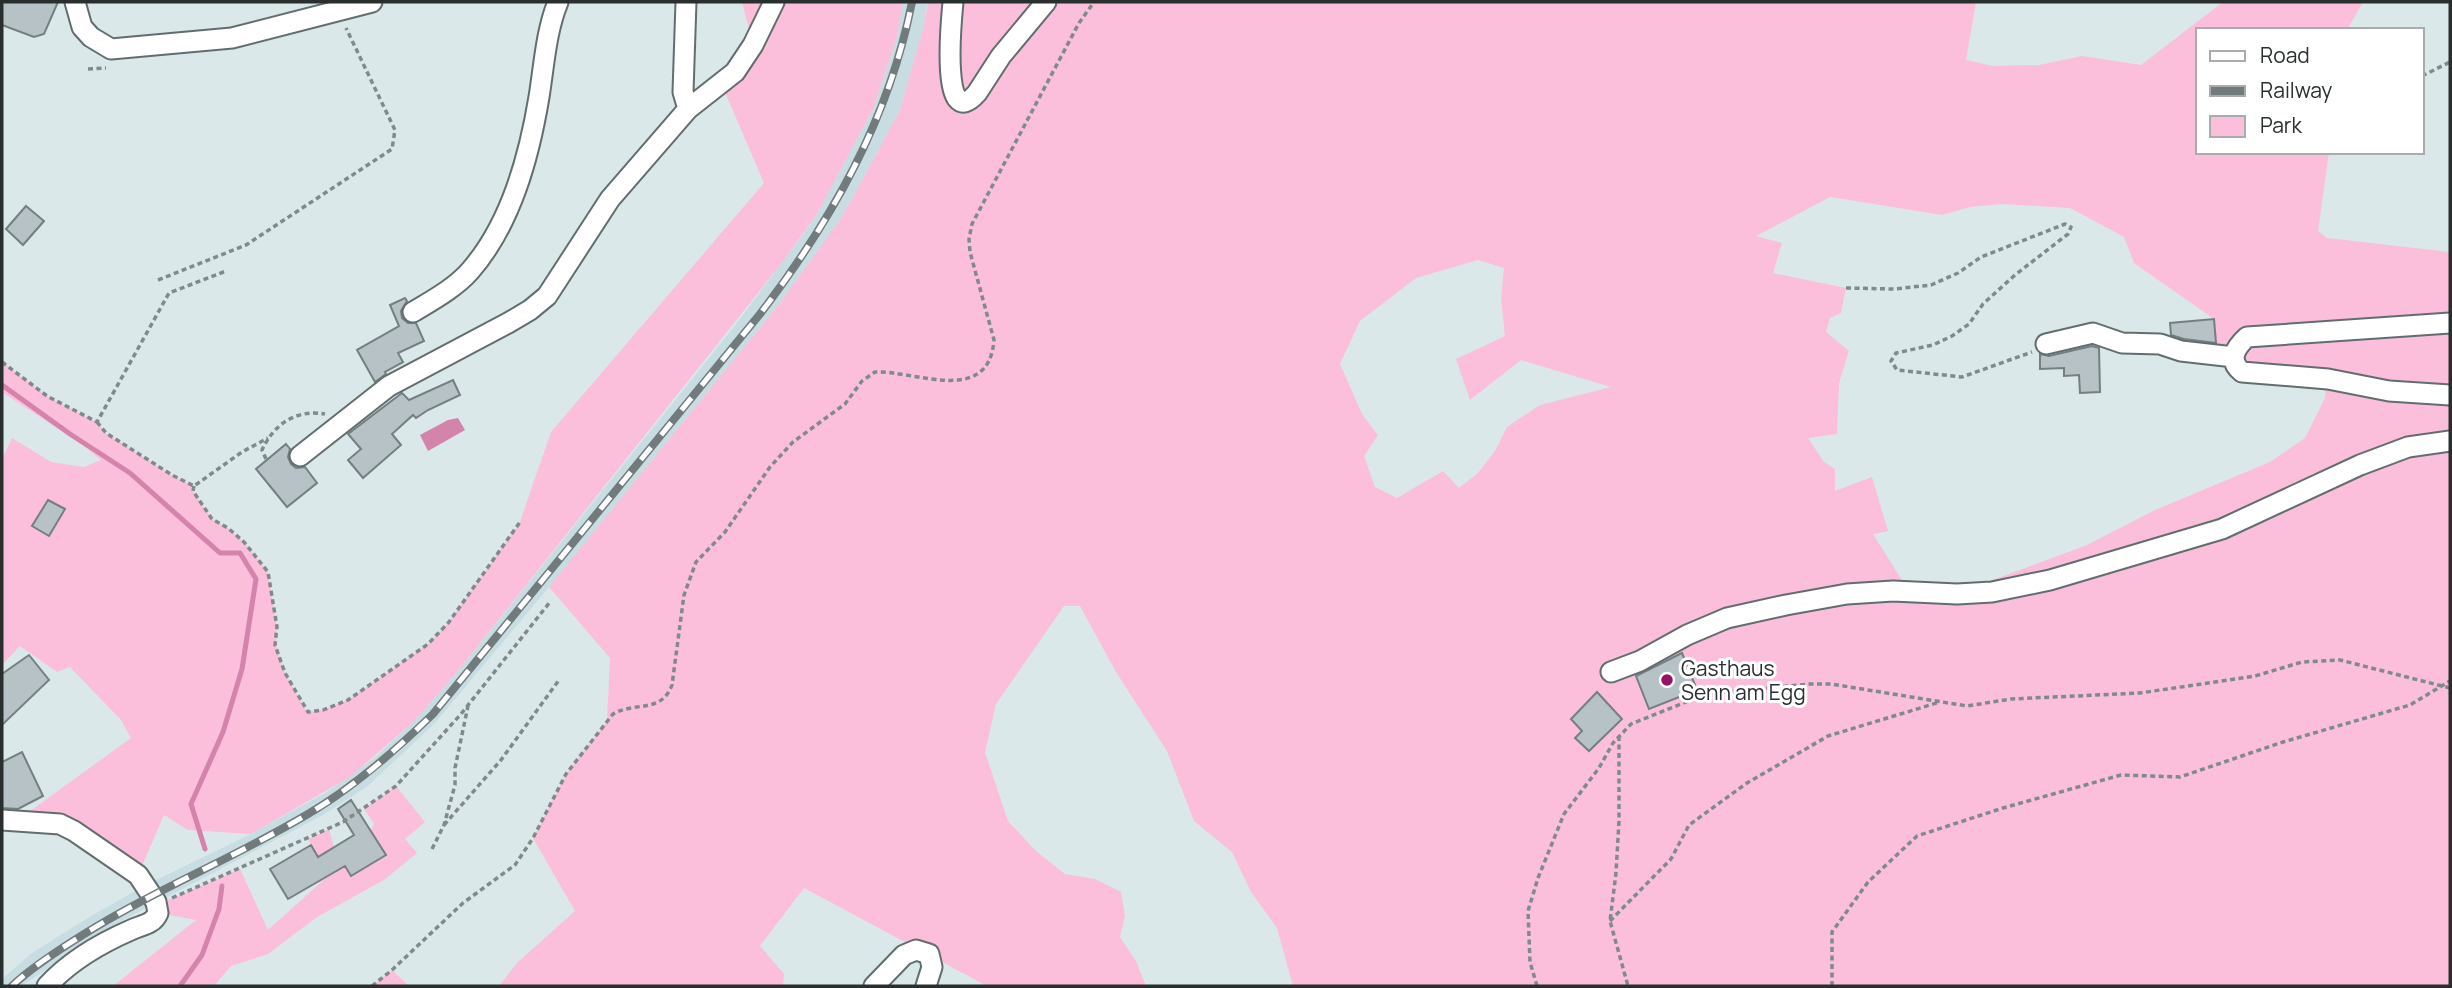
<svg xmlns="http://www.w3.org/2000/svg" width="2452" height="988" viewBox="0 0 2452 988" font-family="Manrope,sans-serif">
  <rect width="100%" height="100%" fill="#dbe8ea"/>
  <path fill="#c7dde2" d="M903,2H927L924,25L900,110L842,217L780,303L577,554L435,723L368,786L323,815L114,925L21,986H2V979L32,953L91,916L146,885L251,834L327,792L373,759L412,723L453,677L733,328L802,236L817,214L874,107L897,36Z"/>
  <path fill="#fbbedb" fill-rule="evenodd" d="M742,2H903L897,36L874,107L817,214L784,260L453,677L412,723L350,777L251,834L188,830L164,815L138,875L26,814L131,738L121,720L70,667L57,672L20,646L2,665V459L12,438L51,462L84,467L101,460L84,446L2,392V362L47,396L97,422L106,433L172,475L194,486L193,491L212,519L228,528L244,542L268,572L277,627L276,645L285,673L307,712L323,710L348,700L428,644L449,622L520,522L551,432L764,183L721,83L753,45Z
    M928,2H1976L1966,60L1993,66L2039,65L2082,56L2141,65L2223,2H2363L2347,30H2198V152H2329L2318,231L2327,238L2450,252V986H1293L1277,928L1251,892L1232,852L1194,821L1167,751L1116,672L1080,606H1064L996,704L985,752L1008,821L1036,851L1065,874L1095,879L1121,892L1125,916L1120,937L1136,961L1146,986H987L804,888L760,946L784,974L783,986H499L517,963L575,911L533,838L566,774L607,721L610,658L549,587L780,303L842,217L900,110L924,25ZM1830,197L1942,215L1970,207L2001,204L2070,208L2124,237L2134,263L2214,319L2216,345L2229,362L2326,385L2325,398L2305,438L2270,462L2155,510L2087,545L1990,581L1982,596H1912L1873,534L1888,531L1872,477L1835,491V469L1824,462L1808,438L1837,434L1839,383L1849,351L1826,332L1830,318L1841,313L1846,288L1773,273L1782,243L1756,236ZM1478,260L1504,268L1501,299L1505,336L1456,359L1470,400L1521,360L1611,387L1540,405L1507,427L1495,451L1478,473L1459,488L1443,471L1397,498L1375,487L1364,456L1378,435L1362,414L1340,364L1360,321L1416,278Z
    M396,786L425,822L405,839L417,853L384,880L317,917L268,954L231,966L214,986H113L196,920L158,913L157,905L240,869L268,930L328,876L308,839L329,829L334,847L352,876L386,855L371,831L374,824L364,809Z
    M392,970L409,986H372Z"/>
  <path fill="#d483ab" d="M458,418L465,430L428,451L420,435L448,420Z"/>
  <g fill="none" stroke-linecap="round" stroke-linejoin="round">
    <path stroke="#d483ab" stroke-width="5" d="M2,385L70,434L130,473L220,553H240L256,579L242,669L223,732L191,804L205,849
      M180,986L202,955L219,909L222,886"/>
  </g>
  <path fill="#b6c2c5" stroke="#737f81" stroke-width="2" d="M2,2H58L44,34L34,37L2,25Z
    M26,206L44,221L23,245L6,229Z
    M405,298L407,301L401,311L402,318L408,323H416L424,341L398,353L403,362L385,372L386,374L375,382L357,350L399,326L390,305Z
    M2214,319L2216,343L2184,339L2171,335L2170,323Z
    M2092,346L2099,348L2100,392L2080,393L2079,375L2064,376V368L2040,369V354L2049,356Z
    M453,380L460,395L428,410L416,418L413,415L392,434L401,445L363,478L348,460L361,449L348,434L402,393L409,400Z
    M286,444L290,449L288,457L291,464L296,468L305,467L317,483L287,507L256,469Z
    M48,500L65,509L49,536L32,526Z
    M1682,653L1697,690L1649,709L1636,676Z
    M29,655L49,680L2,725V674Z
    M1597,692L1622,719L1589,751L1575,738L1582,731L1571,719Z
    M22,752L43,796L18,809L2,808V762Z
    M351,800L386,855L351,876L345,866L288,899L270,869L311,845L318,857L354,835L338,809Z"/>
  <g fill="none" stroke-linecap="round" stroke-linejoin="round">
    <g stroke="#626d70" stroke-width="23">
      <path id="minor" d="M75,2L82,27L91,37L111,49L232,38L372,2
        M686,2L683,92L688,109L735,72L753,45L774,2
        M953,2C952,13 939,136 977,93L1001,56L1046,2
        M413,312C433,300 455,288 470,271C511,224 529,157 539,97C544,66 546,31 558,2
        M2450,323L2247,337C2236,347 2227,360 2242,372L2328,379L2389,391L2450,395
        M2046,344L2093,333L2122,343L2160,344L2181,351L2234,357
        M300,456L389,386L508,323L530,310L547,296L610,199L688,109
        M1611,672L1640,661L1687,635L1727,618L1786,605L1847,594L1893,591L1957,594L1992,592L2050,580L2222,529L2360,465L2408,447L2450,441
        M2,820L60,824L74,831L138,875L156,902L158,913C153,925 141,925 131,930C101,943 69,962 47,986
        M874,986L904,955L916,950L929,954L932,967L926,986"/>
    </g>
    <path stroke="#818a8b" stroke-width="3.5" stroke-dasharray="5 3.5" stroke-linecap="butt" d="M88,69L106,68
      M2422,76L2450,62
      M158,280L246,245L392,149L395,130L346,28
      M1846,288L1894,289L1931,285L1958,273L1981,257L2065,224L2071,227L2068,234L2015,275L1983,304L1969,324L1952,336L1933,345L1896,353L1891,361L1897,370L1962,377L2032,352
      M2,362L47,396L97,422L169,293L226,271
      M97,422L106,433L172,475L194,486L242,452L268,438
      M266,459L262,450C274,424 296,409 325,414
      M194,486L193,491L212,519L228,528L244,542L268,572L277,627L275,645L285,673L308,712L323,710L348,700L428,644L449,622L520,522
      M1619,736V821L1616,873L1610,921L1628,986
      M444,825L501,760L559,680
      M432,849L444,825L455,785V768L468,706
      M172,898L343,822L396,786L461,714L550,602
      M1610,921L1671,859L1689,825L1747,783L1828,736L1940,702
      M372,986L392,970L463,903L515,865L533,838L566,774L613,714C636,701 661,714 672,685L684,595L696,562L725,532L770,467L793,442L845,404L862,381L875,372C914,370 989,407 994,340L970,252L969,239L972,224L1079,23L1094,2
      M1537,986L1530,962L1528,911L1538,878L1564,814L1599,768L1613,743L1631,724L1706,694L1810,684H1831L1967,706L2011,699L2140,693L2255,676L2302,662L2340,660L2450,688
      M1832,986V932L1868,882L1917,836L2003,808L2121,775L2180,777L2283,742L2410,705L2450,681"/>
    <use href="#minor" stroke="#fff" stroke-width="19"/>
    <g stroke="#727b7c" stroke-width="8">
      <path id="rail" d="M12,986C32,967 57,951 81,936C154,890 234,858 308,814C354,787 394,752 433,714L760,314C832,220 889,119 912,2"/>
    </g>
    <use href="#rail" stroke="#fff" stroke-width="5" stroke-dasharray="16" stroke-linecap="butt"/>
  </g>
  <circle fill="#981166" stroke="#fff" stroke-width="2.5" cx="1667" cy="680" r="7"/>
  <g text-anchor="middle" dominant-baseline="central" stroke-width="6" stroke-linejoin="round" paint-order="stroke">
    <g font-size="21" fill="#292e2f" stroke="#fff" text-anchor="start">
      <text x="1681" y="668">Gasthaus<tspan x="1681" dy="24">Senn am Egg</tspan></text>
    </g>
  </g>
  <rect width="2452" height="988" fill="none" stroke="#292e2f" stroke-width="7"/>
  <rect x="2196" y="28" width="228" height="126" fill="#ffffff" stroke="#a9abac" stroke-width="2"/>
  <rect x="2210" y="51" width="35" height="10" fill="#ffffff" stroke="#a9abac" stroke-width="2"/>
  <text x="2260" y="63" font-size="21" fill="#292e2f">Road</text>
  <rect x="2210" y="86" width="35" height="10" fill="#727b7c" stroke="#a9abac" stroke-width="2"/>
  <text x="2260" y="98" font-size="21" fill="#292e2f">Railway</text>
  <rect x="2210" y="116" width="35" height="21" fill="#fbbedb" stroke="#a9abac" stroke-width="2"/>
  <text x="2260" y="133" font-size="21" fill="#292e2f">Park</text>
</svg>
